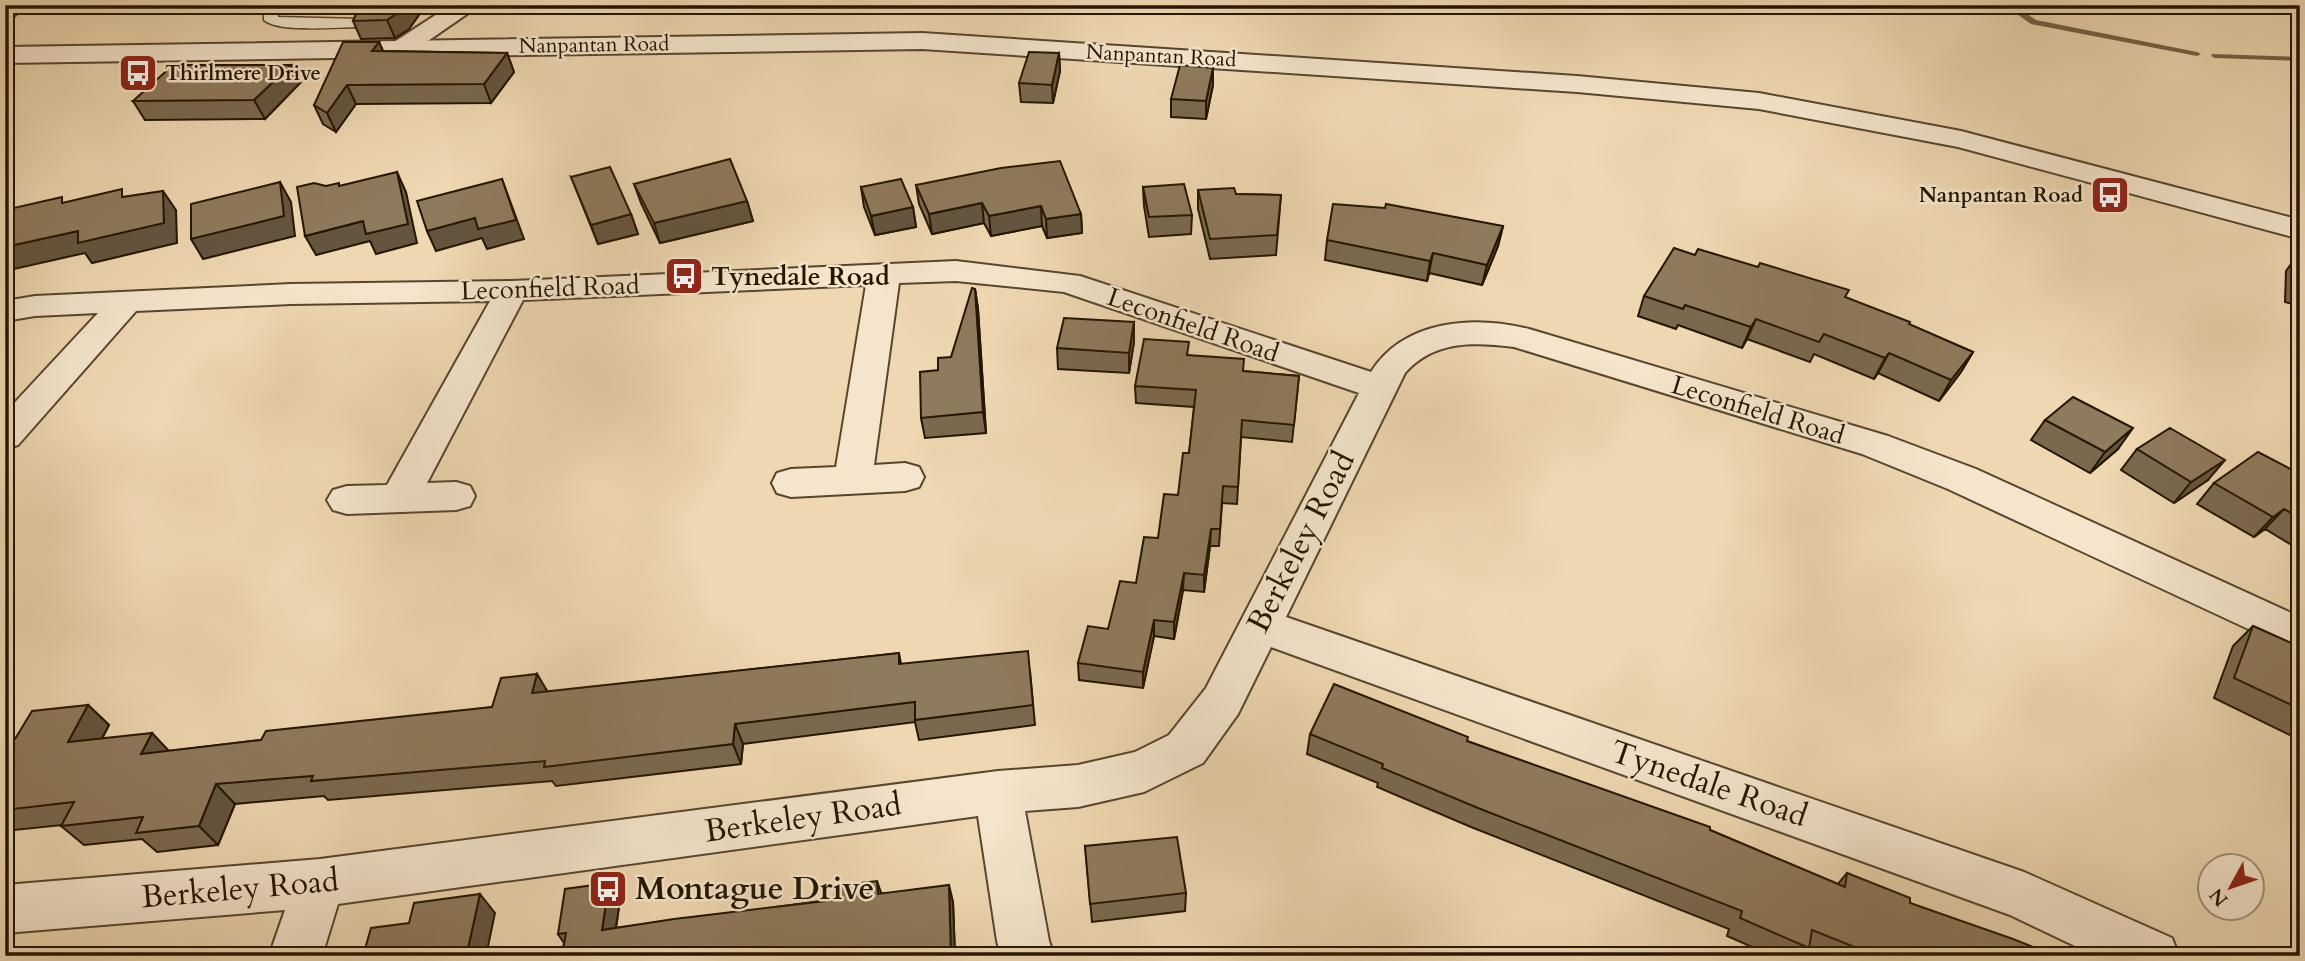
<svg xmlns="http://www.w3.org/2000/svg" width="2305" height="961" viewBox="0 0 2305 961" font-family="Cardo,serif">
  <rect width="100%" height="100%" fill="#eed7b1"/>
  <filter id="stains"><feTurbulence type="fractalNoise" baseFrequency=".00286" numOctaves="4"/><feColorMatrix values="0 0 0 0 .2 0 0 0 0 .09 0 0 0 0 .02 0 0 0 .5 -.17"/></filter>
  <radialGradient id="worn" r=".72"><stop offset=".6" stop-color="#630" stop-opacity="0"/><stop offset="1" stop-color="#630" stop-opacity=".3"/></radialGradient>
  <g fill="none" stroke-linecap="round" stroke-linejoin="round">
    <path fill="#756246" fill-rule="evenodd" d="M2004,5H2014L2036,20L2197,52L2201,54L2197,56L2031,24Z
      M2212,54L2300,57V61L2215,58L2211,56Z"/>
    <g stroke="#57462c" stroke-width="3">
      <path id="service" d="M271,5H288L278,14V17L360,19L367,23L360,27C338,27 279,33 264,20V12Z"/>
    </g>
    <g stroke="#57462c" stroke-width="4">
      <path id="minor" d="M5,5H26L14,16L5,18Z
        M451,5H480L409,54L400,57L391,54L387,49L391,44Z
        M956,261L1080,276L1371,372C1404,320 1473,315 1529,329L1888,436L1976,469L2300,617V653L1948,489L1862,454L1514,347C1474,342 1434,340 1405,373L1286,617L2024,872L2172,938L2179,956H2096L2010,915L1271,647L1238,714L1203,763L1144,792L1078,807L1025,811L1049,941L1054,956H1001L997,941L978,816L338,904L322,956H269L285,910L5,933V885L320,859L998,771L1078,765L1135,752L1169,735L1206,688L1359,393L1064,292L956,281L899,283L874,465L905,463L919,467L924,477L919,487L905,491L791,497L777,493L772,483L777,473L791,469L836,467L866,285L523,300L427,483L456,482L470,486L475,496L470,506L456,510L347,514L333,510L327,500L333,490L347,486L387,485L490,301L291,304L136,311L18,445L5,449V413L98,313L35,316L5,321V301L35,296L291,284L512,281Z"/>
    </g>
    <g stroke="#57462c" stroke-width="4">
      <path id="tertiary" d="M922,33L1577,76L1759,93L1961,131L2300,220V239L1958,147L1759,109L1577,92L922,49L5,63V47Z"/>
    </g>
    <use href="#service" fill="#f4e5cc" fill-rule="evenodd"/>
    <use href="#minor" fill="#f4e5cc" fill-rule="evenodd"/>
    <use href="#tertiary" fill="#f4e5cc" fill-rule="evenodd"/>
  </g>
  <path fill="#7a694f" stroke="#251600" stroke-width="2" d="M360,5H426L409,29L395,38L361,39L353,21Z
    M379,42L383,51L507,53L514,72L491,103L356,104L336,132L323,124L314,105Z
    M1059,53L1060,71L1053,103L1021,102L1019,83Z
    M1213,68V85L1206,119L1171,117V99Z
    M300,83L265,119L145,120L133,101Z
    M571,177L631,214L638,234L598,244Z
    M634,184L747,201L753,221L660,243L641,203Z
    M916,185L1081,214L1082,233L1047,238L1042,226L991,236L984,223L932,234L919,204Z
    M861,187L913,207L916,227L875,235L864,207Z
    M1143,187L1192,215L1191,234L1149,237L1144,206Z
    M1198,190L1236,194L1281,195L1276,255L1210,259L1198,209Z
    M1503,226L1498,246L1482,285L1429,273L1427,281L1325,260L1327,240Z
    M2300,252V306L2285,302L2286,271Z
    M1695,255L1845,297L1973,352L1961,372L1939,401L1878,373L1874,379L1814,354L1810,362L1747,339L1742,348L1678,325L1676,329L1638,316L1644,296Z
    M975,289L978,309L986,433L925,438L921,418L938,370L951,357Z
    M1134,322V342L1129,373L1058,369L1057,348Z
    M1188,355L1243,371L1299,376L1292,442L1241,437L1237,504L1222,503L1219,546H1210L1204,592L1183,590L1174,639L1154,636L1143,688L1079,680L1078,663L1108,629L1136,583L1158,538L1178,495L1189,453L1194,407L1136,403L1135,386Z
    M2045,420L2118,449L2090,473L2031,440Z
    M2137,449L2208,480L2174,503L2121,470Z
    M2300,474V550L2265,529L2254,537L2197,504L2214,483Z
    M2253,626L2300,647V740L2214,698L2233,646Z
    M899,653L901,664L1030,671L1035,725L919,740L915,722L743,744L741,764L556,786L552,781L328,800L324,796L235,804L218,845L157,852L142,839L84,845L61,826L62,825L5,831V740L15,739L88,705L109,725L102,739L169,751L261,740L492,707L537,674L547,692Z
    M1310,734L1467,741L1710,830L1838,884L1847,873L1910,903L2056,956H1818L1806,951L1803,956H1772L1727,936L1729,929L1471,827L1377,787L1378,783L1307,754Z
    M1085,846L1186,893L1185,911L1092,922Z
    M881,893L953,902L955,956H562L564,943L558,934L620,900L616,928Z"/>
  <path fill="#635540" stroke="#251600" stroke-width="2" d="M406,5H426L409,29L395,38L387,20Z
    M379,42L387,60L372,51Z
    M507,53L514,72L491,103L484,84Z
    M1059,53L1060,71L1053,103L1052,85Z
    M291,65L300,83L265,119L254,100Z
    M1213,68V85L1206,119V101Z
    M347,85L356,104L336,132L327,113Z
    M397,172L406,192L417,243L376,254L370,241L316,255L305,236L363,221Z
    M502,179L524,239L487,249L482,238L436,251L427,231Z
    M280,182L291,202L295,236L203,259L191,239Z
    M163,191L176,210L177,243L92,263L85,253L5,271V247L78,231Z
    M747,201L753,221L660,243L654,223Z
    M982,203L984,223L932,234L929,214Z
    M1041,206L1042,226L991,236L989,216Z
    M913,207L916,227L875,235L871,216Z
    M631,214L638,234L598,244L591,225Z
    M1081,214L1082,233L1047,238L1046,219Z
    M1503,226L1498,246L1482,285L1487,265Z
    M1433,253L1429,273L1427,281L1430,261Z
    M975,289L978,309L986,433L983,412Z
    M1756,319L1747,339L1742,348L1751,327Z
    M1134,322V342L1129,373V353Z
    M1973,352L1961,372L1939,401L1951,380Z
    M1889,353L1878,373L1874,379L1885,358Z
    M2133,428L2118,449L2090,473L2105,452Z
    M2225,460L2208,480L2174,503L2191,482Z
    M2284,509L2265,529L2254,537L2273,517Z
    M1211,529L1210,546L1204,592V575Z
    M1184,573L1183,590L1174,639V622Z
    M1154,620V636L1143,688V672Z
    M537,674L549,694L532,693Z
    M88,705L109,725L89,762L68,742Z
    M735,724L743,744L741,764L733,744Z
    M152,733L171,753L141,754Z
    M216,784L235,804L218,845L199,826Z
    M877,881L883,898L878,894Z
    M609,883L620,900L613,947L602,930Z
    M949,885L953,902L955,956H951Z
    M480,894L495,913L486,956H469L467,953Z"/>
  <path fill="#8e7a5c" stroke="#251600" stroke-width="2" d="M360,5H406L401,11L387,20L353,21Z
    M343,42H379L372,51L507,53L484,84L347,85L327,113L314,105Z
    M1029,52L1059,53L1052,85L1019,83Z
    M173,65H291L254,100L133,101Z
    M1180,65L1213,68L1206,101L1171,99Z
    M730,159L747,201L654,223L634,184Z
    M1060,161L1081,214L1046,219L1041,206L989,216L982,203L929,214L916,185L1001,168Z
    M610,167L631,214L591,225L571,177Z
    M397,172L408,224L366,234L363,221L305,236L297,187L314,183L326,186L339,183V186Z
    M502,179L516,220L478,229L475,218L427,231L417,201Z
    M901,179L913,207L871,216L861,187Z
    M280,182L284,216L191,239V204Z
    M1184,184L1192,215L1149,217L1143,187Z
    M1234,188L1236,194L1281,195L1277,235L1210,239L1198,190Z
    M122,189V197L163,191L164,223L78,243V231L5,247V210L62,197V203Z
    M1333,204L1385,208L1386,204L1503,226L1487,265L1433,253L1430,261L1327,240Z
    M1674,248L1695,255L1698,249L1758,267L1760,263L1849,290L1845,297L1910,322L1909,324L1973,352L1951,380L1889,353L1885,358L1824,334L1819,342L1756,319L1751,327L1685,305L1683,309L1644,296Z
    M972,288L975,289L983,412L921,418L920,372L938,370V358L951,357Z
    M1064,318L1134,322L1129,353L1057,348Z
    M1144,339L1189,342L1187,355L1244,359L1243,371L1299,376L1294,425L1242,420L1238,487L1223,486L1220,529H1211L1204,575L1184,573L1174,622L1154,620L1143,672L1078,663L1088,626L1108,629L1120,581L1136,583L1144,537L1158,538L1164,494L1178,495L1183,453H1189L1196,390L1135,386Z
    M2073,397L2133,428L2105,452L2045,420Z
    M2170,428L2225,460L2191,482L2137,449Z
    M2258,452L2300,474V518L2284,509L2273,517L2214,483Z
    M2253,626L2300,647V709L2234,678Z
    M1028,651L1033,705L915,720V702L735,724L733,744L544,767L545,761L311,781L313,776L216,784L199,826L136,833L143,817L61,826L74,802L5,810V740L15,739L32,711L88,705L68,742L152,733L141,754L261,740L266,731L492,707L501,678L537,674L532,693L899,653V664Z
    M1334,684L1468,737L1467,741L1710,827V830L1845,887L1847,873L1910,898V903L2013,939L2056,956H1877L1812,930L1809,948L1740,918L1742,911L1478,808L1382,768L1383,764L1310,734Z
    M1177,837L1186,893L1090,904L1085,846Z
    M877,881L878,894L949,885L951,956H562L566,933L558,934L565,889L609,883L602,930L674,919L834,900L835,886Z
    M480,894L467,953L451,956H363L371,928L409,923L414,903Z"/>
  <defs>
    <g id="bus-square" transform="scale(2.0125)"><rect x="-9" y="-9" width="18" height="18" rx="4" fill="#8f2418" stroke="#f4e5cc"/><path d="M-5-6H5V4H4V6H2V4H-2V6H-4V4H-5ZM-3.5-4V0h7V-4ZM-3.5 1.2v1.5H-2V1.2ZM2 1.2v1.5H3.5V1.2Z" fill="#fff"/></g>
  </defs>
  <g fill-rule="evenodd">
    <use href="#bus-square" x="138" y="73"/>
    <use href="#bus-square" x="2110" y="195"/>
    <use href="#bus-square" x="684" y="276"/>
    <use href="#bus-square" x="608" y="889"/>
  </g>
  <g text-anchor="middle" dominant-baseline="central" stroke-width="5" stroke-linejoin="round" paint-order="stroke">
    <g font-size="21" fill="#251600" stroke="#f4e5cc">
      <text transform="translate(594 45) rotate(-1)">Nanpantan Road</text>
      <text transform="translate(1161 56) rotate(3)">Nanpantan Road</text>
    </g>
    <g font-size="21" font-weight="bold" fill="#251600" stroke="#f4e5cc" text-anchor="start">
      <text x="165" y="73">Thirlmere Drive</text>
      <text x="2083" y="195" text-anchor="end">Nanpantan Road</text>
    </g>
    <g font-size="26" font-weight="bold" fill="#251600" stroke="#f4e5cc" text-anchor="start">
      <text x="711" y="276">Tynedale Road</text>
    </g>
    <g font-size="26" fill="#251600" stroke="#f4e5cc">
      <text transform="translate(550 288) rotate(-2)">Leconfield Road</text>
      <text transform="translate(1193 325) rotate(19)">Leconfield Road</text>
      <text transform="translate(1758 410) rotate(17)">Leconfield Road</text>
    </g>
    <g font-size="32" fill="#251600" stroke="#f4e5cc">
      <text transform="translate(1301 542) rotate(-63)">Berkeley Road</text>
      <text transform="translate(1709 784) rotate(19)">Tynedale Road</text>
      <text transform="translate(803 818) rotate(-8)">Berkeley Road</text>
      <text transform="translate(240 889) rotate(-5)">Berkeley Road</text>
    </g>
    <g font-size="32" font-weight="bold" fill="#251600" stroke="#f4e5cc" text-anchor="start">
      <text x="635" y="889">Montague Drive</text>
    </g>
  </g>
  <rect width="2305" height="961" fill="none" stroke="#eed7b1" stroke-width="28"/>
  <rect x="7" y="7" width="2291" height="947" fill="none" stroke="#251600" stroke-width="3.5"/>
  <rect x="14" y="14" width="2277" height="933" fill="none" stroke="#251600" stroke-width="2"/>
  <g transform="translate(2231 887) rotate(230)"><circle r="33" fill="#f4e5cc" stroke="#a1927a" stroke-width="2"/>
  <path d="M0-5L12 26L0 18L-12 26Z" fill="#8f2418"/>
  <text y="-10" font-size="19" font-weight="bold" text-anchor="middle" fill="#251600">N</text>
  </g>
  <rect width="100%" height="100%" filter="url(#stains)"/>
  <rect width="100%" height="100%" fill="url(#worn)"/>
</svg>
